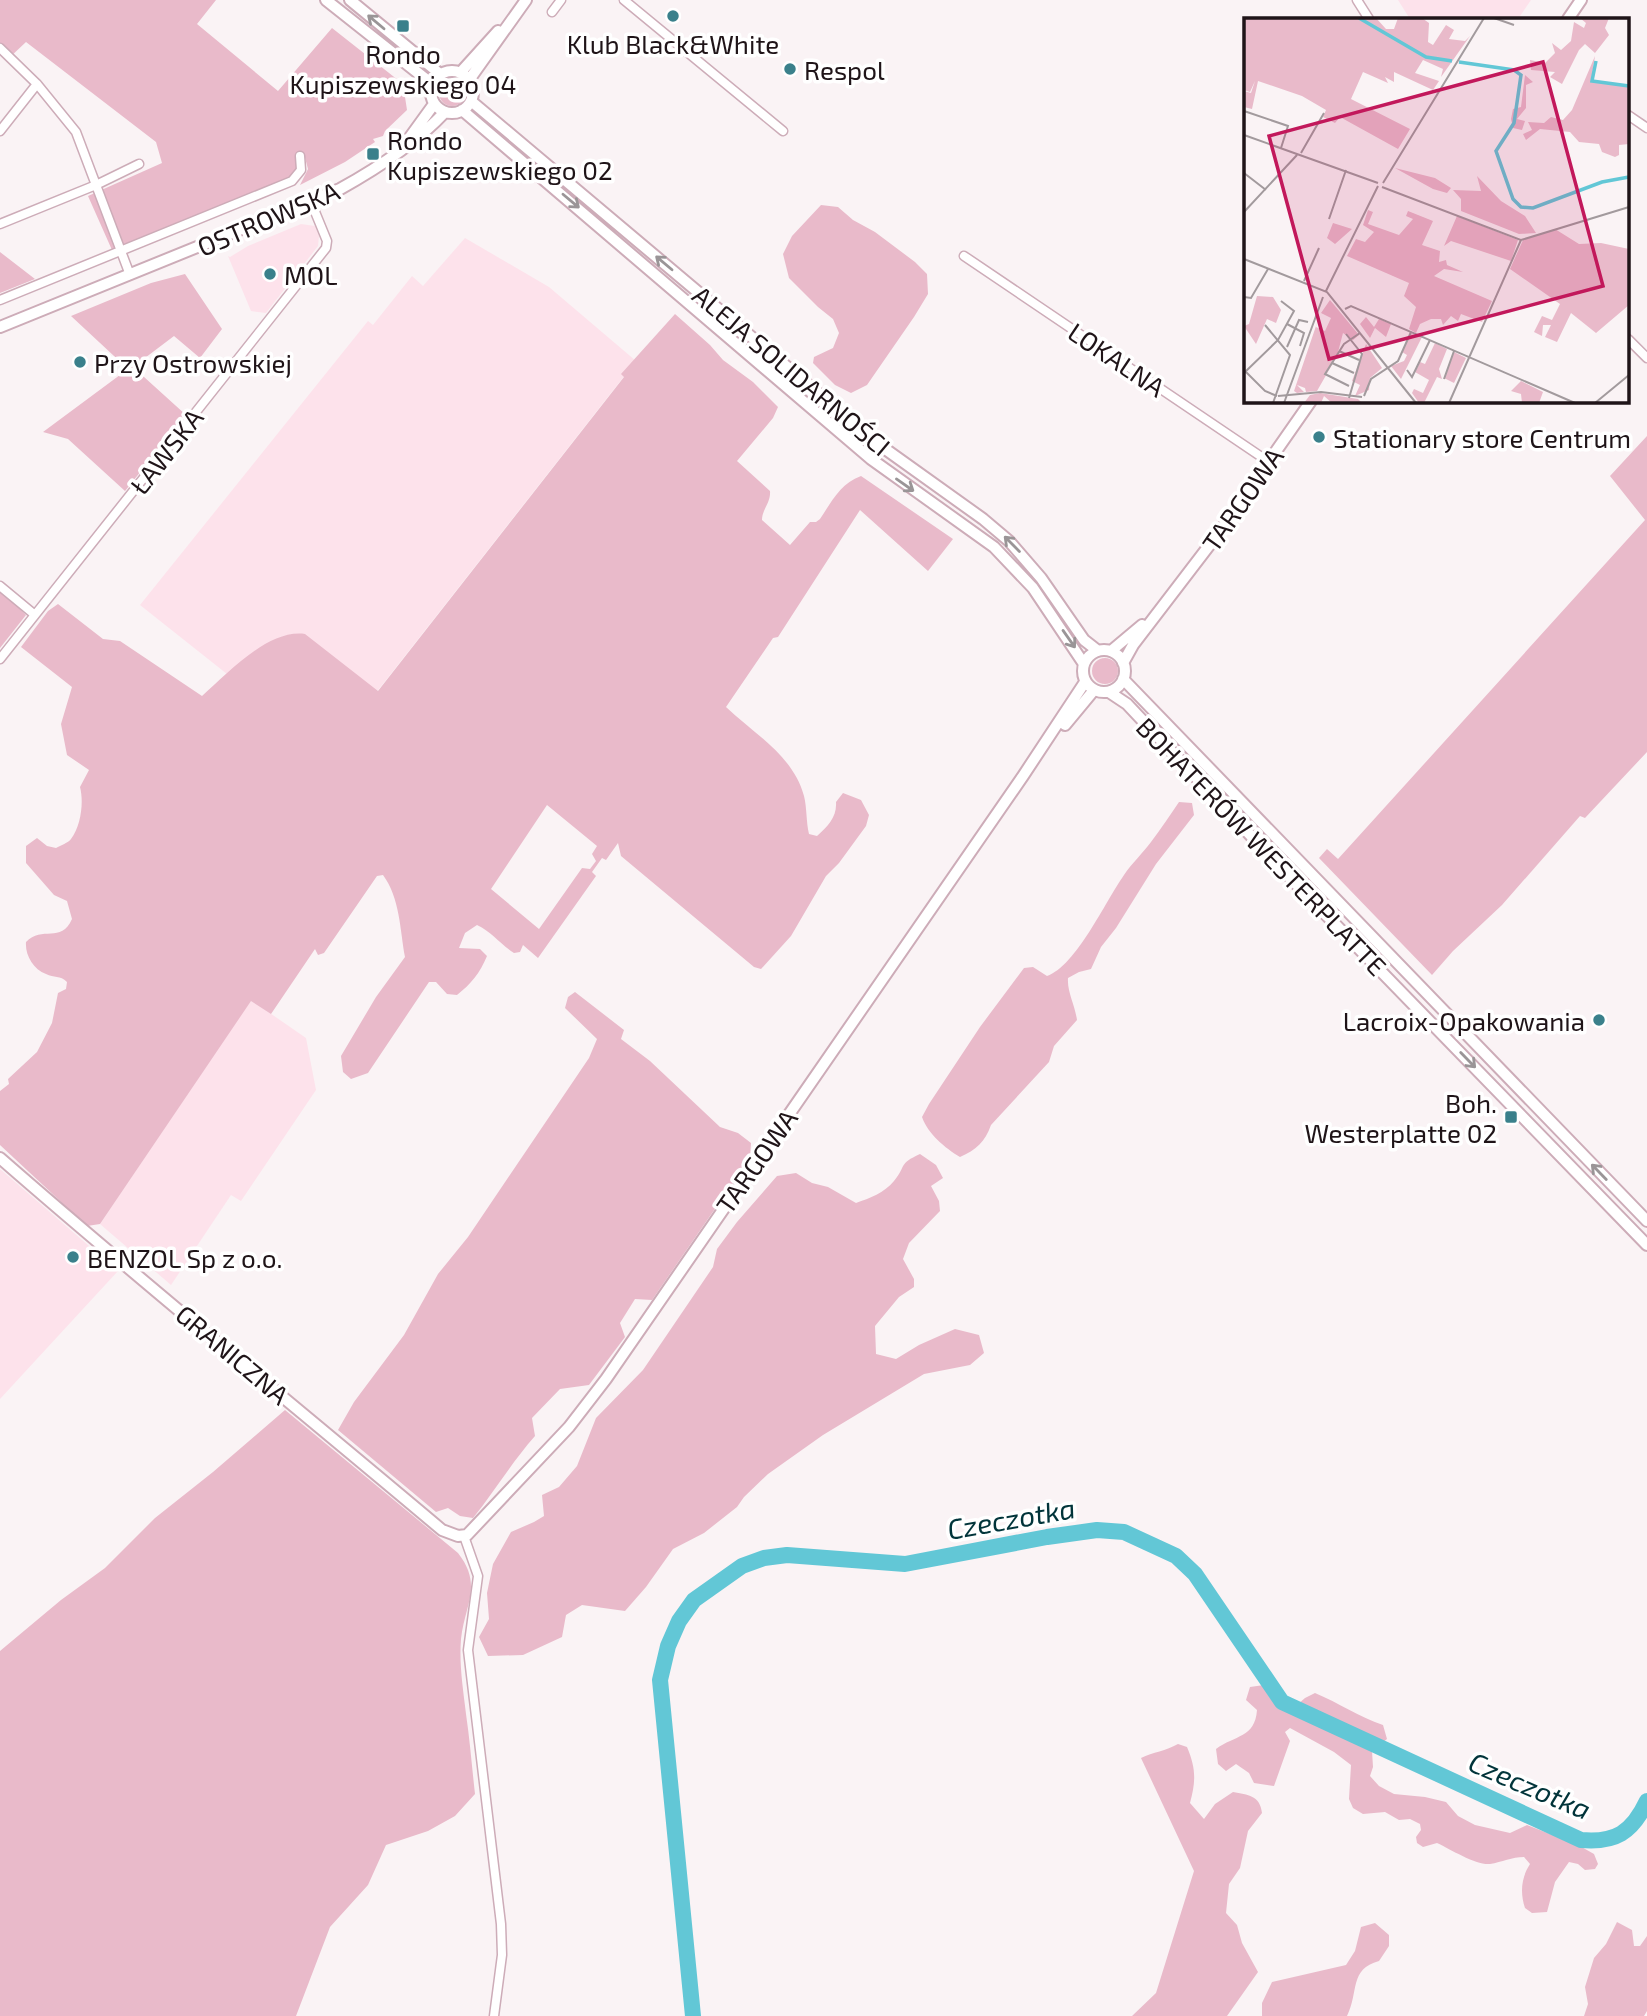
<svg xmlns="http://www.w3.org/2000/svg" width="1647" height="2016" viewBox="0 0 1647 2016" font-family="'Exo 2',sans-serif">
  <rect width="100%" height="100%" fill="#faf3f5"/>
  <path fill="#fde2eb" d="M1398,0H1531L1518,19H1410Z
    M301,224L315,226L319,236L318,246L266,313L251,311L228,256L230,257L248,246Z
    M465,238L549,287L636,361L328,754L140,605L368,321L373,325L412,276L423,286Z
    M251,1000L306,1038L316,1090L241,1201L231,1195L171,1285L100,1224Z
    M0,1169L118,1271L0,1399Z"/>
  <path fill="#e9baca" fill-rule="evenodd" d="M0,0H216L197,24L278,91L332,28L403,84L407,110L385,131L383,136L373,139L375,142L345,162L300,185L308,169L304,154L297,158L296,170L288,179L112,250L88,196L162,163L156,142L26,42L8,59L0,51Z
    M439 93a13 13 0 1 1 26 0a13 13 0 1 1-26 0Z
    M821,205L838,207L853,220L875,232L915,262L927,274L928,294L914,317L867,385L851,393L835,385L813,363L814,357L833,348L839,333L833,319L818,307L789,278L783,254L792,236Z
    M0,252L35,279L0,293Z
    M185,274L222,329L200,358L174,336L133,367L186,415L125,491L68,439L43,432L128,369L71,316L151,283Z
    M675,314L710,345L723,360L753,382L778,407L773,418L737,461L770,491C771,503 762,509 762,520L790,545L810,522H816L820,519C832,501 840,484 861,476L953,539L928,571L860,510L778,637L773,638L726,707C754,734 793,755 804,796C807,808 806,822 809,834L817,836C828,826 837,817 836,802L843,793L861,800L869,815L866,826L839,863L826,876L791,936L761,969L754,967L621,856L618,843L606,860L602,858L592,872L596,876L538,958L523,945L520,952L514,953C500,944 492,932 477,925L465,933L459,948L480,949L487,956C480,973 471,984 457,995L447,994L436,982H429L368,1073L351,1079L343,1072L341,1056L376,997L405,957C400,930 400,898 383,875L377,876L324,953L318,955L315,949L271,1014L251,1001L100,1224L87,1226L0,1145V1091L9,1084L8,1079L37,1052L52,1023L58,993L66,989L67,982C60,975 54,978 46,974C33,969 25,955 26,942C42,925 61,944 72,919L67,901L54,895L26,863V846L37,838L47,846L56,848C61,845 68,843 71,839C81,826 84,802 80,787L89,770L67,755L61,724L72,687L21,647L48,611L58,604L103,639L120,641L202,696C228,673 268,629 305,634L378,691L624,377L621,374ZM547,805L597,846L592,854L596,861L590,869L582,868L539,929L491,889Z
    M1647,436V752L1585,818L1580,816L1502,905L1453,951L1432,975L1319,858L1327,849L1338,859L1645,520L1610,476Z
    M0,586L23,605L20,609L26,615L0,648Z
    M1092 671a13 13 0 1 1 26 0a13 13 0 1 1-26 0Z
    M1179,802L1192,803L1194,815L1156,864L1116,928L1101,947L1091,969L1079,972L1068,978C1067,992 1075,1005 1077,1020L1054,1046L1049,1062L991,1125C985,1142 976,1150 960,1157C945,1148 928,1134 922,1117L929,1104L980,1027L1024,968L1033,967L1047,976C1076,966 1105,902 1124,875C1132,863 1143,853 1151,842C1161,829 1170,815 1179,802Z
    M575,992L624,1030L621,1039L650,1061L720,1127L738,1133L751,1143L750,1158L652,1300L635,1299L620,1323L625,1337L589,1385L560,1389L532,1418L535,1436C512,1462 494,1492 473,1518L460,1516L448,1508L436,1512L338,1430L354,1402L404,1335L438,1274L468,1237L589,1058L597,1039L565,1008L568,997Z
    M920,1154L936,1165L943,1178L931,1186L939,1201L940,1211L909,1243L903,1259L914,1279V1287L899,1297L875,1326L876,1354L896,1359L919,1345L955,1329L979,1335L984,1353L970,1365L924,1374L823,1435L768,1474L744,1497L737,1507L704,1533L673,1549L646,1587L625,1611L582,1605L566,1615L562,1637L523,1655L488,1656L479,1637L489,1619L487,1593L493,1564L511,1532L534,1522L544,1516L542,1495L559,1487L577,1466L596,1418L643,1370L713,1267L717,1249L737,1222L777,1176L796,1173L812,1183L828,1187L856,1203C870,1198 884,1193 894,1181C907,1165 898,1164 920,1154Z
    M285,1410L458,1553C483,1585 465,1604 461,1639C459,1665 463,1688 466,1714C470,1741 472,1768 475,1794L455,1816L428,1831L386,1845L368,1885L330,1927L296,2016H0V1651L61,1600L105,1568L155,1518L213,1472Z
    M1264,1685C1268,1700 1276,1705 1290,1711L1305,1698L1315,1693C1339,1703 1359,1717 1383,1725L1387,1739L1372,1751L1373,1767L1370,1776L1379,1786L1394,1794L1425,1797L1446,1802L1458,1816L1475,1825L1510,1833L1527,1825L1578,1845L1594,1854L1598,1864L1595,1869L1585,1870L1578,1864L1569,1862L1555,1882L1547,1912L1532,1913L1525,1908C1520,1893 1521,1878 1530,1864L1524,1857C1512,1857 1502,1862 1490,1864C1475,1865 1452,1850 1437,1843L1423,1847L1417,1843L1416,1837L1421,1830L1420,1824L1410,1819L1399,1820L1385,1812L1363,1814L1353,1808L1349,1799L1351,1765L1334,1752L1290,1728L1285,1732L1290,1741L1274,1786L1254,1783L1249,1773L1236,1764L1226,1771L1218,1764L1216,1749C1235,1735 1255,1738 1257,1710L1246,1700L1250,1687Z
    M1178,1744L1187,1747C1196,1768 1196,1781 1190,1803L1204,1819L1215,1804L1233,1792C1248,1795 1260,1795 1262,1813L1248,1831L1240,1868L1229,1884L1226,1913L1237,1925L1242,1943L1258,1972L1227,2016H1132L1156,1993L1194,1871L1141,1758C1153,1752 1166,1751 1178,1744Z
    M1617,1922L1632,1930L1634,1946H1640L1647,1936V2011L1644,2016H1584L1588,2004L1585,1987L1594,1958L1606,1944Z
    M1375,1923L1389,1935V1946L1379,1961C1349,1969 1359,1992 1347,2016H1262V2003L1272,1982L1346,1965L1355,1951L1361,1927Z"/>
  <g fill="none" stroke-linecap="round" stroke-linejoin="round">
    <path stroke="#62c7d6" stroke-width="16" d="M693,2016L660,1680L668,1646L679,1621L694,1600L742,1566L764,1558L787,1555L905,1564L1047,1537L1097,1530L1124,1532L1176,1556L1195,1574L1282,1702L1581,1840C1615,1843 1632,1833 1647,1801"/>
    <g stroke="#cdacb8" stroke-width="11">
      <path id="street" d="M624,0L783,131
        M1357,0L1369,19
        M552,12L561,0
        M0,48L37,84L76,132L130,275
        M1628,115L1647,128
        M0,131L37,84
        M0,224L96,185L139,164
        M964,256L1269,462
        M0,300L292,181L301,170L300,156
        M1628,339L1647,358
        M0,586L35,615
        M0,659L326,248L327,241L311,202
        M464,1536L478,1576L468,1650L501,1924L502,1955L494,2016"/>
    </g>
    <g stroke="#cdacb8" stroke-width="14">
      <path id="secondary" d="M326,0L432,84
        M350,0L440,74
        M1568,19L1581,0
        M431 92a21 21 0 1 1 42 0a21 21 0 1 1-42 0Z
        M460,73L498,31
        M469,80L526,0
        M471,101L881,446L983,519L1009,541L1041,578L1084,640L1098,651
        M462,110L871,459L994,547L1033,588L1084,664
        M405,144L434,104
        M0,327L340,189C378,168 415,144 445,112
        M1083 671a21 21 0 1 1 42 0a21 21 0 1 1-42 0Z
        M1111,651L1142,625
        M1123,663L1133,645L1221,530L1311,401
        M1123,679L1647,1221
        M1109,692L1127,704L1299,887L1647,1245
        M1065,725L1094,690
        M0,1158C145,1285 295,1406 442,1530L458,1536L467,1535L569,1427L606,1379L1023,776L1085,682"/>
    </g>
    <use href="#street" stroke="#fff" stroke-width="8"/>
    <use href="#secondary" stroke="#fff" stroke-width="10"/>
  </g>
  <defs><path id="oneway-shaft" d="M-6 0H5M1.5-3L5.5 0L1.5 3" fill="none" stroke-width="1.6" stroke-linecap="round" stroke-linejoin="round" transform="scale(1.75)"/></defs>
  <g stroke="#9a9597">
    <use href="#oneway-shaft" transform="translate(376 22) rotate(-140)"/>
    <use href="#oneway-shaft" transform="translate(571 201) rotate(40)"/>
    <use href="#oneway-shaft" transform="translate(664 263) rotate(-140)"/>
    <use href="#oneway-shaft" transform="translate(905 485) rotate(35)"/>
    <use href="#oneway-shaft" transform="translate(1012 544) rotate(-135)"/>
    <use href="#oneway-shaft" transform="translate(1069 639) rotate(55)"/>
    <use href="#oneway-shaft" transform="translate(1468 1060) rotate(46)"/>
    <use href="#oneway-shaft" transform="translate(1599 1172) rotate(-134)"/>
  </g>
  <g fill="#3a808b" stroke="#fff" stroke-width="2.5">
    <circle cx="673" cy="16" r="7"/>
    <rect x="396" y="19" width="14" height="14" rx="3.5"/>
    <circle cx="790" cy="69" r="7"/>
    <rect x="366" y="147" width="14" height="14" rx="3.5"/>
    <circle cx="270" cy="274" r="7"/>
    <circle cx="80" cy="362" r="7"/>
    <circle cx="1319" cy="437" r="7"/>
    <circle cx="1599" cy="1020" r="7"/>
    <rect x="1504" y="1110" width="14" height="14" rx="3.5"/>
    <circle cx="73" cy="1257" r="7"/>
  </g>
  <g text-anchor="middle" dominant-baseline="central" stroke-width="7" stroke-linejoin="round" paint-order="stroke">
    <g font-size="26" fill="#1f1418" stroke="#fff" text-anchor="start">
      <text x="673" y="43" text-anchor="middle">Klub Black&amp;White</text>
      <text x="403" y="53" text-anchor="middle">Rondo<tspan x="403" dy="30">Kupiszewskiego 04</tspan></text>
      <text x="804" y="69">Respol</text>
      <text x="387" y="139">Rondo<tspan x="387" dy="30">Kupiszewskiego 02</tspan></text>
      <text x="284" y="274">MOL</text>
      <text x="94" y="362">Przy Ostrowskiej</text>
      <text x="1333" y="437">Stationary store Centrum</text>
      <text x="1585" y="1020" text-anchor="end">Lacroix-Opakowania</text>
      <text x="1497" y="1102" text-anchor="end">Boh.<tspan x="1497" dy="30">Westerplatte 02</tspan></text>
      <text x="87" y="1257">BENZOL Sp z o.o.</text>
    </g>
    <g font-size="26" fill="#1f1418" stroke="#fff">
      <text transform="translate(268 218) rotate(-23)">OSTROWSKA</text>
      <text transform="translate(1117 359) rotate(34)">LOKALNA</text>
      <text transform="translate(792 370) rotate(40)">ALEJA SOLIDARNOŚCI</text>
      <text transform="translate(166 451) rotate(-52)">ŁAWSKA</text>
      <text transform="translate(1242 499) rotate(-55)">TARGOWA</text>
      <text transform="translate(1262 846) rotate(46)">BOHATERÓW WESTERPLATTE</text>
      <text transform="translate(756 1161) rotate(-55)">TARGOWA</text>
      <text transform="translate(233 1354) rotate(40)">GRANICZNA</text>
    </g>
    <g font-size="28" font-style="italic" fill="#01343a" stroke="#fff">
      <text transform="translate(1011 1518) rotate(-10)">Czeczotka</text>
      <text transform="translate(1530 1785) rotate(23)">Czeczotka</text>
    </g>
  </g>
  <g transform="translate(1244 18)">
    <rect width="385" height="385" fill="#faf3f5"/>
    <path d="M0,0H132L142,11H150L154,0H178L185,5L184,24L189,27L202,7L210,12L205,21L221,23L226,18L197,59L199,51L179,42L171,55L195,63L189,72L150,54V64L141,59L144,65L119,54L107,81L166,111L154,131L96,99L91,105L79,99L82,92L58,78L14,63L8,91L0,89V73L7,75L11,63L6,74L0,72ZM336,0H365L361,10L365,17L351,35L341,26L335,32L318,66L306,59L311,54L287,52L286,42L301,45L311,35L308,25L317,32L327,23L330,4L340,10L342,5ZM351,38L347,63L385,69V126L375,127V137L371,139L358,134L355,126L335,124L326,114L296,111L282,122L279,116L288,112L284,104L300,105L307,99L319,102L328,92ZM281,57L289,64L282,67V90L273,101L281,103L278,112L269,110L267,101L269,91L277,89ZM151,150L191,160L207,170L203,175L189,171ZM233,158L257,183L281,198L292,215L275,216L217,193V181L209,172L237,173ZM124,192L129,194L124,206L155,217L169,201L162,198L164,193L189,203L178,227L196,233L195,244L202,242L203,247L219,254L200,251L190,258L248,283L238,304L217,296L214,303L207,298L199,307L197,301H187L176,306L172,315L165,311L172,289L160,278L165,265L103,238L112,221L121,224L130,214L119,207ZM213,198L274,222L267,243L207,223L200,228ZM89,205L108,211L91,226L83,220ZM311,211L335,226L357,225L385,231V287L352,315L327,295L313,324L301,319L307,307H299L298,318L290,314L298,298L308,302L316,286L266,251L279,222ZM13,278L29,279L37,292L32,305L23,301L12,326L0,308L5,306ZM86,282L115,317L109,322L99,315L93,338L73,373L62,374L61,370L53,367L60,374L53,375L50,373L73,305L72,309L81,313L87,300L77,295ZM122,299L130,309L135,301L147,306L142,319L131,310L126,320L116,306ZM167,316L178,319L157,361L147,348L160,343L163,337L158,334ZM191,325L203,331L195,351L198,361L193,359L180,385H175L168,375L170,371L179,375L185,362L171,354L176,344L181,346ZM122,326L138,350L126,360L125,372L111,378L116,367L108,363ZM210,334L222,340L210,365L200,360ZM277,363L299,374L295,385H278L277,376L267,373ZM76,375L114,381L118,385H88L80,378L77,385H60L66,377Z" fill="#e9baca"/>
    <path fill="none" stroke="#62c7d6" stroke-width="3.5" d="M115,0L182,39L208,43M352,43L348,63L385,68M215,44L270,52L277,57L270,105L252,133L269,181L277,189L289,190L358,164L385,159"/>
    <path fill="none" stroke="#a29a9d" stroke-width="2" d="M250,0L270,7M0,93L44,108L37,130M0,117L134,165M57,135L80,95M0,155L22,172M139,165L240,0M138,169L277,222L205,385M0,194L53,137M85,201L102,152M277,222L385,189M0,241L83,274L172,385M60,263L75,230M82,273L134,168M0,279L7,280L24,251M101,291L107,288L331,385M43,306L60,315L56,328M21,307L46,337L29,385M102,316L118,336L105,380M43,329L55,302L64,304M95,333L115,342M88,345L110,355M163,352L168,359L186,322M1,353L21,373L33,378M0,355L34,322L50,293L37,283M200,361L210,333M105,368L81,356L100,326L116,315M34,378L77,374L118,379M120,378L127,361L154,343L167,314M40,385L79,279M351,385L385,357"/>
    <path fill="#c2185b" fill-opacity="0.15" stroke="#c2185b" stroke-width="3.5" d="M299,44L359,268L85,341L25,118Z"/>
    <rect width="385" height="385" fill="none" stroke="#1f1418" stroke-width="3.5"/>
  </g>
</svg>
